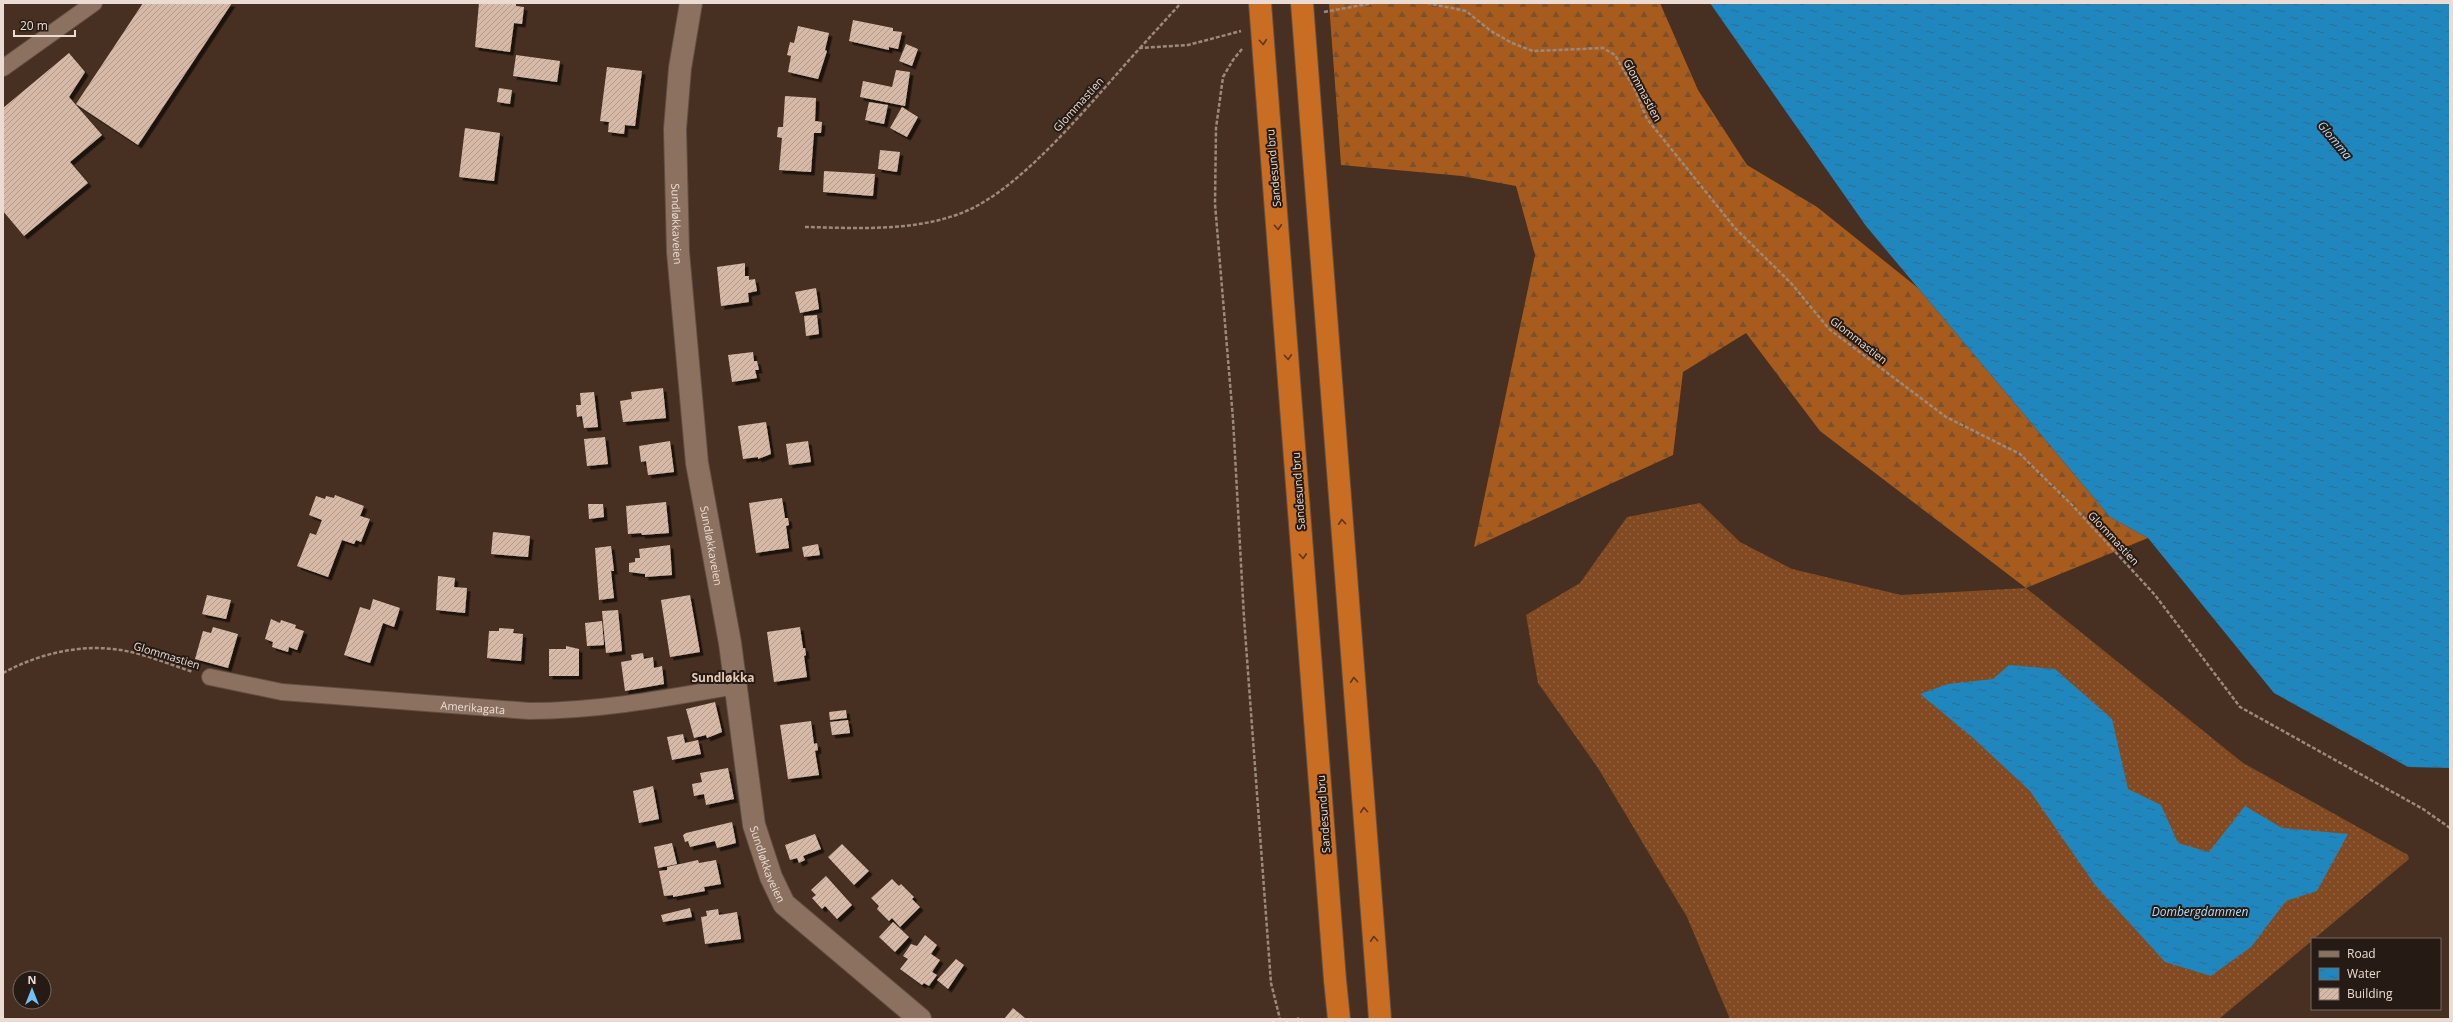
<svg xmlns="http://www.w3.org/2000/svg" width="2453" height="1022" viewBox="0 0 2453 1022" font-family="'Open Sans',sans-serif">
  <defs>
    <pattern id="grass-dots" width="8" height="8" patternUnits="userSpaceOnUse"><rect width="8" height="8" fill="#814a22"/><path d="M2 2h.1M6 6h.1" fill="none" stroke="#936441" stroke-width="1.8" stroke-linecap="round"/></pattern>
    <pattern id="forest-firs" width="22" height="20" patternUnits="userSpaceOnUse"><rect width="22" height="20" fill="#a75b1c"/><path d="M5 1l3.5 6h-7zM16 11l3.5 6h-7z" fill="#7b502c"/></pattern>
    <pattern id="water-ripples" width="26" height="14" patternUnits="userSpaceOnUse"><rect width="26" height="14" fill="#2086be"/><path d="M2 4q2-2 4 0t4 0M15 11q2-2 4 0t4 0" fill="none" stroke="#2d6e92"/></pattern>
    <pattern id="building-hatch" width="6" height="6" patternUnits="userSpaceOnUse"><rect width="6" height="6" fill="#d6b9a7"/><path d="M-1 1l2-2M0 6l6-6M5 7l2-2" fill="none" stroke="#b29b8d"/></pattern>
    <filter id="shadow"><feDropShadow dx="3.5" dy="3.5" stdDeviation="0" flood-color="#0009"/></filter>
  </defs>
  <rect width="100%" height="100%" fill="#473021"/>
  <path fill="url(#grass-dots)" d="M1700,503L1740,542L1792,569L1901,595L2026,588L2243,763L2408,855L2409,859L2219,1019H1730L1687,917L1598,768L1538,683L1526,615L1580,583L1627,517Z"/>
  <path fill="url(#forest-firs)" d="M1329,3H1660L1698,90L1747,165L1817,207L1918,288L2110,517L2148,538L2026,588L1820,431L1746,333L1683,372L1673,455L1474,547L1535,255L1516,186L1462,176L1341,165Z"/>
  <path fill="url(#water-ripples)" d="M1710,3H2450V768L2408,767L2274,693L2148,538L2110,517L1866,226Z
    M2009,665L2055,669L2112,719L2128,789L2161,805L2178,843L2209,852L2245,806L2282,828L2348,834L2317,891L2286,901L2251,947L2211,976L2165,962L2095,885L2030,791L1972,737L1920,694L1948,684L1993,679Z"/>
  <path fill="url(#building-hatch)" filter="url(#shadow)" d="M143,3H232L138,145L76,104Z
    M479,3H516V6L524,7L522,24L514,23L510,52L475,47Z
    M853,20L893,28V31L902,32L898,49L889,47V50L849,41Z
    M798,26L829,33L825,50L827,51L818,79L788,72L791,56L787,55L790,42L794,43Z
    M906,44L918,49L912,66L899,61Z
    M69,53L85,72L69,97L102,135L70,162L88,183L24,236L3,211V108Z
    M516,55L560,61L557,82L513,76Z
    M607,67L642,71L635,126L625,125L624,134L608,132L609,122L600,121Z
    M896,70L910,72L905,106L860,97L863,81L892,87Z
    M499,88L512,90L510,104L497,102Z
    M785,96L816,98L815,121L822,122L821,133H814L811,172L779,170L782,138L777,137L778,127H783Z
    M869,102L888,105L884,124L865,120Z
    M902,107L918,117L907,137L890,128Z
    M465,128L500,133L494,181L459,177Z
    M880,150L900,152L897,172L878,169Z
    M824,171L875,174L873,196L823,192Z
    M745,263V276H749V280L755,279L757,291L748,293L749,302L721,306L717,267Z
    M816,288L819,309L800,313L795,292Z
    M817,315L819,334L806,336L804,316Z
    M753,352L754,361H757L759,370H755L757,378L732,382L728,355Z
    M663,388L666,418L623,422L620,401L632,399L631,392Z
    M594,392L598,427L584,428L582,416L577,417L576,405H581L580,393Z
    M766,422L771,454L758,459V457L743,459L738,426Z
    M605,437L608,464L587,466L584,439Z
    M670,441L674,472L648,475L646,461L641,462L639,446Z
    M808,441L811,462L789,465L786,444Z
    M335,495L364,506L360,516L370,519L361,542L356,540L354,544L342,540L328,577L297,566L310,533L316,535L322,520L309,515L316,496L325,499L326,496L334,498Z
    M782,498L785,518H788L789,525L786,526L789,548L756,553L749,503Z
    M666,502L669,533L642,535L641,533L628,534L626,506Z
    M588,504H603L604,517L589,519Z
    M493,532L530,536L528,557L491,554Z
    M818,544L820,555L804,557L802,547Z
    M670,545L672,575L645,577V574L629,572V563L635,562V558H640L639,549Z
    M611,546L614,571H611L614,598L599,600L595,548Z
    M438,576L455,578L454,587L467,588L465,613L436,610Z
    M207,595L231,600L226,619L202,614Z
    M690,595L700,652L670,657L661,600Z
    M373,599L400,608L394,627L383,623L370,663L344,655L360,607L370,610Z
    M618,610L622,651L606,653L602,611Z
    M271,619L280,623L281,620L296,625L295,628L304,631L297,650L289,647L288,652L272,647L273,642L265,639Z
    M602,621L604,645L587,646L585,623Z
    M213,627L238,634L228,668L195,659L203,631L211,633Z
    M800,627L803,648H805L806,655L804,656L807,677L774,682L767,632Z
    M499,628L514,629L513,633L523,634L521,661L487,658L489,631H499Z
    M566,646L579,649V676H549V649H566Z
    M643,653L644,659L653,657L654,668L662,666L664,684L625,691L621,662L632,660L631,655Z
    M715,702L722,732L707,738L706,735L694,738L686,709Z
    M846,710L847,718L830,720L829,712Z
    M848,720L850,733L832,735L830,722Z
    M811,721L814,744L817,743L818,750L815,751L819,775L788,779L780,725Z
    M683,734L685,743L698,740L701,754L672,760L667,737Z
    M728,768L734,799L706,805L704,794L694,796L692,784L702,782L700,773Z
    M653,786L659,819L639,823L633,791Z
    M732,822L736,843L717,848L715,841L690,847L688,841L685,842L683,835L686,833Z
    M815,834L821,849L803,856L805,860L799,863L797,858L790,860L785,845Z
    M672,843L677,864L658,868L654,847Z
    M842,844L869,871L854,885L828,857Z
    M698,860L699,863L716,860L721,884L704,887L705,891L673,897V895L664,896L659,871L667,870V867Z
    M826,876L852,905L837,919L825,906L822,909L812,898L816,895L811,890Z
    M892,879L899,886L901,884L914,897L912,899L920,907L900,927L892,918L889,921L877,909L879,906L871,898Z
    M690,908L692,917L663,922L661,915Z
    M718,909L719,915L737,912L741,939L705,944L701,917L707,916L706,911Z
    M893,922L909,937L895,952L879,937Z
    M925,935L937,945L931,954L940,960L932,972L937,975L929,986L924,983L922,985L900,969L908,959L903,956L911,944L917,946Z
    M956,959L964,965L948,989L937,980Z
    M1013,1008L1025,1018L1024,1019H1004Z"/>
  <g fill="none" stroke-linecap="round" stroke-linejoin="round">
    <g stroke="#614f42" stroke-width="18">
      <g id="minor">
        <path d="M3,68L94,3"/>
        <path id="s1" d="M210,677L282,692L529,711C599,711 667,698 736,686"/>
      </g>
    </g>
    <g stroke="#614f42" stroke-width="24">
      <g id="secondary">
        <path id="s2" d="M691,3L680,68L675,129L678,252L697,463L730,643L754,825L771,877L784,904L920,1019"/>
      </g>
    </g>
    <g stroke="#614f42" stroke-width="24">
      <path id="motorway" d="M1377,978L1380,1019
        M1335,980L1339,1019"/>
    </g>
    <path stroke="#9c897d" stroke-width="2.5" stroke-dasharray="4 2" stroke-linecap="butt" d="M1427,3L1466,11L1491,31L1512,43L1533,51L1603,48L1615,55L1635,90L1647,119L1735,228L1791,283L1829,329L1946,417L2020,454L2073,506L2155,595L2240,707L2423,809L2450,828
      M1324,12L1373,3
      M1140,48L1181,3
      M1242,49L1233,60L1223,77L1216,128L1215,204L1233,419L1244,618L1271,983L1280,1019
      M805,227C857,228 915,232 964,212C1025,187 1095,97 1140,48L1188,45L1241,31
      M3,673C42,652 87,642 131,652C152,657 172,665 193,672
      M1297,1019L1299,1018"/>
    <use href="#minor" stroke="#8c7160" stroke-width="16"/>
    <use href="#secondary" stroke="#8c7160" stroke-width="22"/>
    <use href="#motorway" stroke="#c86d22" stroke-width="22"/>
    <g stroke="#614f42" stroke-width="24" stroke-linecap="butt">
      <path id="motorway-bridge" d="M1260,3L1335,980
        M1302,3L1377,978"/>
    </g>
    <use href="#motorway-bridge" stroke="#c86d22" stroke-width="22"/>
  </g>
  <defs><path id="oneway-chevron" d="M-2-3.5L2.5 0L-2 3.5" fill="none" stroke-width="1.6" stroke-linecap="round" stroke-linejoin="round"/></defs>
  <g stroke="#5e3819">
    <use href="#oneway-chevron" transform="translate(1263 42) rotate(85)"/>
    <use href="#oneway-chevron" transform="translate(1278 227) rotate(86)"/>
    <use href="#oneway-chevron" transform="translate(1288 357) rotate(86)"/>
    <use href="#oneway-chevron" transform="translate(1342 522) rotate(-94)"/>
    <use href="#oneway-chevron" transform="translate(1303 556) rotate(86)"/>
    <use href="#oneway-chevron" transform="translate(1354 680) rotate(-94)"/>
    <use href="#oneway-chevron" transform="translate(1364 810) rotate(-94)"/>
    <use href="#oneway-chevron" transform="translate(1374 939) rotate(-94)"/>
  </g>
  <g text-anchor="middle" dominant-baseline="central" stroke-width="4" stroke-linejoin="round" paint-order="stroke">
    <g font-size="11" fill="#ebdcd3" stroke="#251b14">
      <text transform="translate(1643 90) rotate(62)">Glommastien</text>
      <text transform="translate(1078 104) rotate(-48)">Glommastien</text>
      <text transform="translate(1273 168) rotate(-95)">Sandesund bru</text>
      <text stroke="none"><textPath href="#s2" startOffset="222">Sundløkkaveien</textPath></text>
      <text transform="translate(1859 340) rotate(38)">Glommastien</text>
      <text transform="translate(1298 491) rotate(-94)">Sandesund bru</text>
      <text transform="translate(2114 538) rotate(47)">Glommastien</text>
      <text stroke="none"><textPath href="#s2" startOffset="546">Sundløkkaveien</textPath></text>
      <text transform="translate(167 655) rotate(17)">Glommastien</text>
      <text stroke="none"><textPath href="#s1" startOffset="265">Amerikagata</textPath></text>
      <text transform="translate(1323 814) rotate(-94)">Sandesund bru</text>
      <text stroke="none"><textPath href="#s2" startOffset="870">Sundløkkaveien</textPath></text>
    </g>
    <g font-size="12" font-style="italic" fill="#b2ddfb" stroke="#251b14">
      <text transform="translate(2335 140) rotate(50)">Glomma</text>
      <text x="2200" y="911">Dombergdammen</text>
    </g>
    <g font-size="12" font-weight="bold" fill="#e6c9b6" stroke="#251b14">
      <text x="723" y="677">Sundløkka</text>
    </g>
  </g>
  <rect width="2453" height="1022" fill="none" stroke="#ebdcd3" stroke-width="8"/>
  <rect x="2311" y="938" width="130" height="72" fill="#251b14" stroke="#746860"/>
  <rect x="2319" y="951" width="20" height="6" fill="#8c7160" stroke="#746860"/>
  <text x="2347" y="958" font-size="12" fill="#ebdcd3">Road</text>
  <rect x="2319" y="968" width="20" height="12" fill="url(#water-ripples)" stroke="#746860"/>
  <text x="2347" y="978" font-size="12" fill="#ebdcd3">Water</text>
  <rect x="2319" y="988" width="20" height="12" fill="url(#building-hatch)" stroke="#746860"/>
  <text x="2347" y="998" font-size="12" fill="#ebdcd3">Building</text>
  <g transform="translate(32 990)"><circle r="19" fill="#251b14" stroke="#746860"/>
  <path d="M0-3L7 15L0 10L-7 15Z" fill="#72c1f5"/>
  <text y="-6" font-size="11" font-weight="bold" text-anchor="middle" fill="#ebdcd3">N</text>
  </g>
  <path d="M14 30v6h61v-6" fill="none" stroke="#ebdcd3" stroke-width="2"/>
  <text x="20" y="30" font-size="12" fill="#ebdcd3" stroke="#251b14" stroke-width="3" paint-order="stroke">20 m</text>
</svg>
